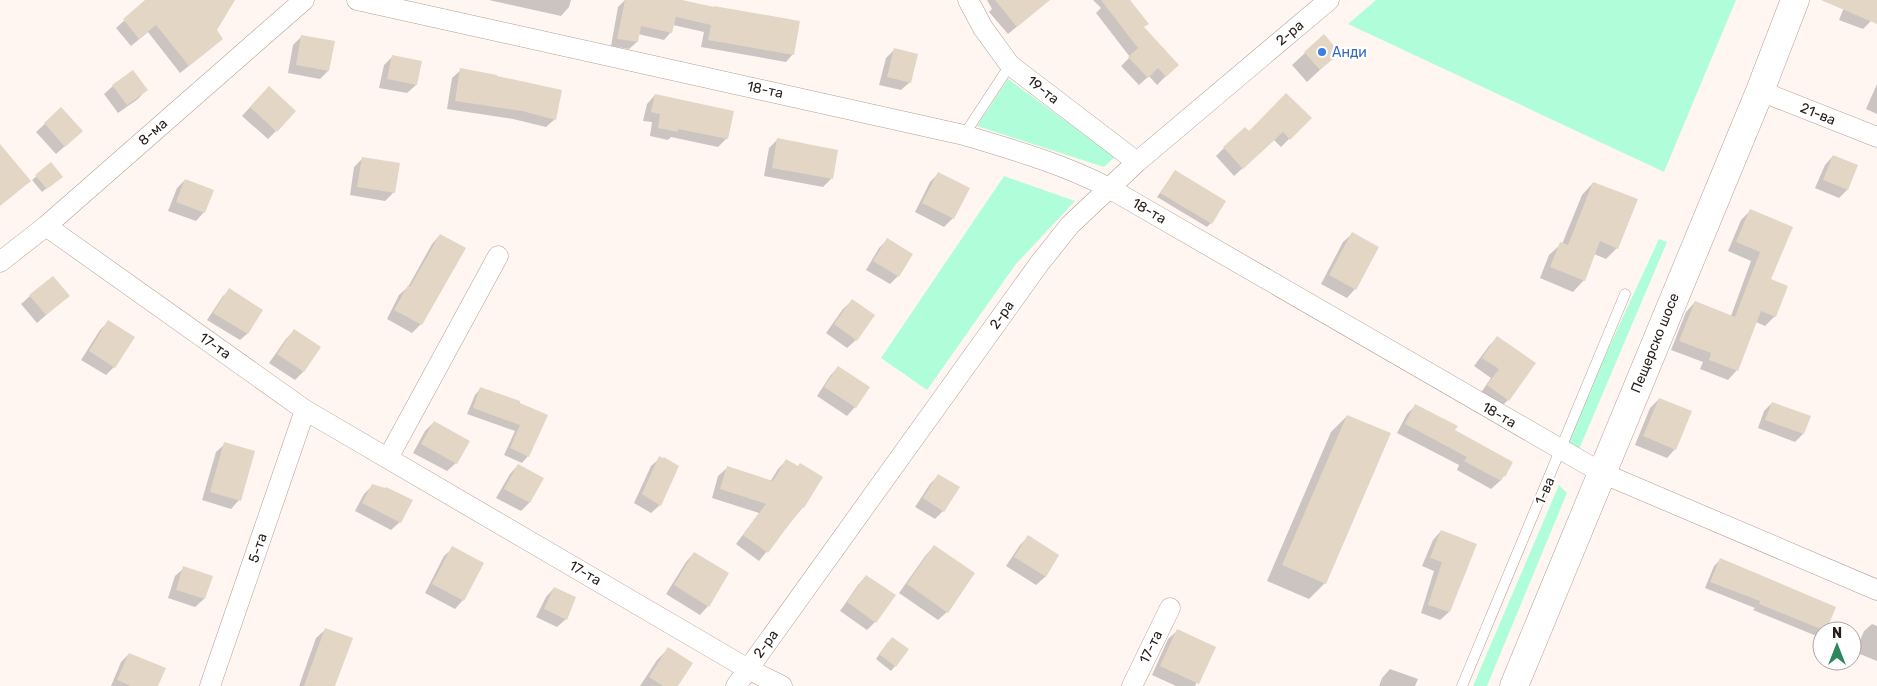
<svg xmlns="http://www.w3.org/2000/svg" width="1877" height="686" viewBox="0 0 1877 686" font-family="Rubik,sans-serif">
  <rect width="100%" height="100%" fill="#fff6f2"/>
  <path fill="#affed9" d="M1376,0H1736L1664,172L1348,24Z
    M1008,79L1115,157L1104,167L977,126Z
    M1004,176L1075,201L1016,264L927,390L881,358Z
    M1659,239L1667,242L1575,459L1561,451Z
    M1559,485L1567,493L1487,686H1473Z"/>
  <path fill="#0003" d="M147,0H233L215,31L214,46L180,73L148,32L131,46L116,28Z
    M489,0H571L569,7L561,16Z
    M625,0H676L793,54L786,62L701,47L704,32L673,25L671,32L664,40L638,34L637,42L629,49L611,46L618,7Z
    M987,0H1049L1008,34L989,12L992,9Z
    M1093,0H1129L1169,73L1157,85L1149,76L1139,85L1121,66L1130,57L1096,13L1101,8Z
    M1847,0H1877V7L1871,21L1863,29L1839,20Z
    M302,36L328,71L320,79L288,73L293,45Z
    M894,50L910,82L901,90L879,85L886,58Z
    M1305,53H1338L1307,82L1292,65Z
    M393,56L416,85L407,93L379,88L384,65Z
    M461,70L555,119L546,127L513,119L447,109L452,78Z
    M1877,84V114L1866,109Z
    M113,86L146,90L138,99L118,113L104,94Z
    M655,95L727,138L718,147L671,137L668,140L650,136L652,122L643,121L647,104Z
    M260,96L276,131L268,139L242,116Z
    M61,109L73,139L56,154L36,132Z
    M1310,118L1281,147L1274,140L1234,176L1216,156L1224,148Z
    M777,140L836,151L831,179L823,187L764,176L769,148Z
    M1833,156L1857,166L1847,190L1839,198L1815,188L1825,165Z
    M362,159L394,192L385,201L350,195L354,167Z
    M51,164L57,180L42,192L32,180Z
    M1175,171L1211,223L1207,227L1157,197Z
    M938,174L968,189L953,218L944,227L915,212L930,182Z
    M185,180L204,212L196,221L168,211L177,188Z
    M1593,183L1617,248L1606,259L1594,254L1584,280L1573,292L1540,278L1549,255L1561,244H1562L1582,195Z
    M1750,211L1770,280L1775,316L1765,326L1756,322L1737,370L1728,380L1700,369L1703,362L1671,350L1686,312L1695,302L1731,316L1751,261L1728,251L1741,220Z
    M1352,234L1355,289L1347,298L1321,284L1343,242Z
    M440,235L421,324L412,333L387,319L399,295L408,287L432,244Z
    M887,240L898,276L890,284L866,270L879,248Z
    M230,290L262,310L247,334L240,340L207,320L223,296Z
    M30,296H68L37,323L21,304Z
    M852,301L856,340L847,348L826,333L843,309Z
    M108,322L114,367L106,375L81,360L100,330Z
    M294,331L319,348L303,372L295,380L269,363L286,339Z
    M1497,338L1508,400L1500,408L1480,394L1491,378L1474,366L1489,346Z
    M838,367L855,407L847,416L817,396L830,376Z
    M481,388L519,402L528,456L522,463L504,455L515,431L467,414L475,395Z
    M1659,399L1675,449L1667,458L1635,445L1650,408Z
    M1772,403L1803,434L1795,442L1758,428L1764,411Z
    M1416,405L1454,431L1511,462L1500,481L1491,489L1457,470L1459,465L1397,433L1407,414Z
    M1347,416L1325,583L1309,599L1267,581L1331,432Z
    M434,422L456,463L447,471L413,453L425,431Z
    M225,444L239,500L231,509L202,500L216,452Z
    M660,458V505L651,513L634,503L651,466Z
    M786,461L803,507L759,561L736,544L759,513L712,498L718,476L727,468L770,482L778,469Z
    M518,465L542,478L529,503L521,511L496,498L510,474Z
    M939,475L943,511L935,519L915,507L930,484Z
    M372,486L400,522L391,530L355,511L364,494Z
    M1441,531L1449,612L1440,620L1421,613L1434,571L1422,566L1433,540Z
    M1028,537L1058,556L1045,577L1036,585L1006,566L1020,545Z
    M934,546L947,612L938,620L899,593L926,555Z
    M453,548L463,600L455,609L425,593L444,556Z
    M694,553L708,606L700,615L666,594L686,562Z
    M1720,560L1834,608L1825,631H1822V634L1819,637L1753,610L1755,608L1705,588L1714,566Z
    M184,568L211,577L204,599L195,607L168,598L175,576Z
    M866,576L875,622L867,630L840,611L858,585Z
    M554,588L566,619L557,627L536,617L546,597Z
    M1872,624L1877,626V661L1855,652L1864,631Z
    M325,630L334,686H299L316,638Z
    M1177,631L1214,648L1195,686H1176L1152,675L1168,639Z
    M888,642L908,650L891,671L876,659Z
    M668,649L677,686H640L657,660Z
    M129,654L157,686H111L121,662Z
    M1390,669L1418,679L1415,686H1379L1382,678Z"/>
  <path fill="#e3d6c5" d="M145,0H235L217,30L223,39L189,66L156,25L139,39L123,19Z
    M625,0H682L714,7V6L800,21L794,55L708,40L711,25L676,17L672,33L641,26L638,42L617,39Z
    M995,0H1050L1017,27Z
    M1101,0H1130L1149,24L1144,27L1179,65L1166,77L1158,68L1148,78L1128,57L1138,48Z
    M1822,0H1877V24L1821,0Z
    M1324,34L1340,53L1320,70L1304,52Z
    M301,35L335,41L329,71L296,65Z
    M894,48L918,54L911,83L887,77Z
    M392,55L422,61L417,85L387,79Z
    M460,68L497,75V76L562,90L556,120L522,111L455,101Z
    M133,70L148,90L127,105L112,85Z
    M269,86L296,111L277,132L250,107Z
    M1286,93L1312,118L1290,140L1283,132L1243,169L1223,147L1245,127L1249,131Z
    M655,94L734,111L728,139L678,129V132L658,128L660,114L651,112Z
    M61,107L83,131L65,147L44,123Z
    M777,138L838,150L833,179L772,168Z
    M0,144L31,181L0,206Z
    M1833,155L1858,165L1848,190L1823,180Z
    M362,157L400,163L395,193L357,187Z
    M51,162L63,177L47,189L35,175Z
    M1175,170L1226,201L1212,224L1160,193Z
    M938,172L970,188L954,219L922,203Z
    M185,179L214,190L205,213L176,202Z
    M1593,182L1638,199L1618,249L1600,241L1585,281L1550,267L1560,242L1568,245Z
    M1750,209L1793,227L1771,279L1788,286L1776,317L1761,311L1738,371L1709,360L1711,353L1679,341L1695,301L1735,317L1760,252L1736,242Z
    M1352,232L1379,247L1356,290L1329,275Z
    M440,234L466,248L422,325L394,310L408,285L410,287Z
    M887,238L913,254L899,277L873,261Z
    M53,276L70,296L46,315L29,295Z
    M229,288L263,310L248,334L213,313Z
    M852,299L875,315L857,341L834,324Z
    M108,320L135,337L115,368L89,351Z
    M294,329L321,347L304,372L277,354Z
    M1497,336L1536,363L1509,401L1487,385L1499,369L1482,358Z
    M838,366L870,387L856,408L824,387Z
    M480,387L520,401V403L548,415L529,457L510,448L520,425L473,408Z
    M1659,398L1692,411L1676,450L1643,436Z
    M1772,402L1811,416L1804,434L1765,420Z
    M1415,404L1458,426L1455,430L1513,462L1505,477L1504,476L1501,481L1464,461L1467,457L1405,424Z
    M1347,415L1391,433L1326,584L1282,565Z
    M434,421L470,441L457,464L421,444Z
    M224,442L255,451L241,501L210,492Z
    M659,456L663,458L664,457L679,466L661,506L642,494Z
    M786,459L798,466L800,463L823,477L804,508L802,507L768,553L743,535L766,504L720,489L727,466L773,481Z
    M518,464L544,478L530,503L504,489Z
    M938,474L960,487L944,512L923,498Z
    M372,484L385,488L386,487L413,500L401,523L362,503Z
    M1441,530L1477,544L1450,612L1428,605L1442,562L1430,558Z
    M1028,535L1059,555L1046,577L1014,557Z
    M934,545L975,573L948,613L907,584Z
    M452,546L484,563L464,601L432,584Z
    M694,552L729,573L709,607L674,585Z
    M1720,558L1836,607L1826,631L1759,604L1760,601L1710,582Z
    M183,566L213,576L205,599L176,590Z
    M866,575L896,595L876,623L847,602Z
    M554,587L576,597L567,620L544,609Z
    M325,628L353,638L335,686H304Z
    M1177,629L1216,647L1199,684L1160,666Z
    M892,637L909,649L896,667L879,654Z
    M668,647L693,663L678,686H663L649,677Z
    M129,653L166,668L158,686H131L117,680Z"/>
  <g fill="none" stroke-linecap="round" stroke-linejoin="round">
    <g stroke="#b29e94" stroke-width="11">
      <path id="lane" d="M964,135L1010,65
        M1462,686L1625,294"/>
    </g>
    <g stroke="#b29e94" stroke-width="21">
      <path id="street" d="M357,0L964,135C1014,150 1063,164 1109,188L1602,473L1877,590
        M968,0L983,28L1010,65L1137,162
        M1760,91L1877,137
        M46,226L305,410L748,669L782,686
        M0,262L46,226L304,0
        M388,458L498,256
        M210,686L305,410
        M736,686L1039,264L1070,225L1137,162L1329,0
        M1132,686L1170,608"/>
    </g>
    <g stroke="#b29e94" stroke-width="29">
      <path id="secondary" d="M1514,686L1760,91L1795,0"/>
    </g>
    <use href="#lane" stroke="#fff" stroke-width="10"/>
    <use href="#street" stroke="#fff" stroke-width="20"/>
    <use href="#secondary" stroke="#fff" stroke-width="28"/>
  </g>
  <circle fill="#3f7fe0" stroke="#fff" stroke-width="2" cx="1322" cy="52" r="5"/>
  <g text-anchor="middle" dominant-baseline="central" stroke-width="4.5" stroke-linejoin="round" paint-order="stroke">
    <g font-size="14" fill="#271f1c" stroke="#fff">
      <text transform="translate(1290 33) rotate(-40)">2-ра</text>
      <text transform="translate(765 90) rotate(12)">18-та</text>
      <text transform="translate(1043 90) rotate(38)">19-та</text>
      <text transform="translate(1818 114) rotate(22)">21-ва</text>
      <text transform="translate(153 132) rotate(-41)">8-ма</text>
      <text transform="translate(1149 211) rotate(30)">18-та</text>
      <text transform="translate(1002 315) rotate(-55)">2-ра</text>
      <text transform="translate(1655 343) rotate(-68)">Пещерско шосе</text>
      <text transform="translate(215 346) rotate(35)">17-та</text>
      <text transform="translate(1499 415) rotate(30)">18-та</text>
      <text transform="translate(1545 491) rotate(-67)">1-ва</text>
      <text transform="translate(258 548) rotate(-71)">5-та</text>
      <text transform="translate(585 573) rotate(30)">17-та</text>
      <text transform="translate(766 644) rotate(-54)">2-ра</text>
      <text transform="translate(1151 647) rotate(-64)">17-та</text>
    </g>
    <g font-size="14" fill="#366cbe" stroke="#fff" text-anchor="start">
      <text x="1332" y="52">Анди</text>
    </g>
  </g>
  <g transform="translate(1837 646)"><circle r="24" fill="#ffffff" stroke="#a9a5a4"/>
  <path d="M0-4L9 19L0 12L-9 19Z" fill="#2e885d"/>
  <text y="-8" font-size="14" font-weight="bold" text-anchor="middle" fill="#271f1c">N</text>
  </g>
</svg>
